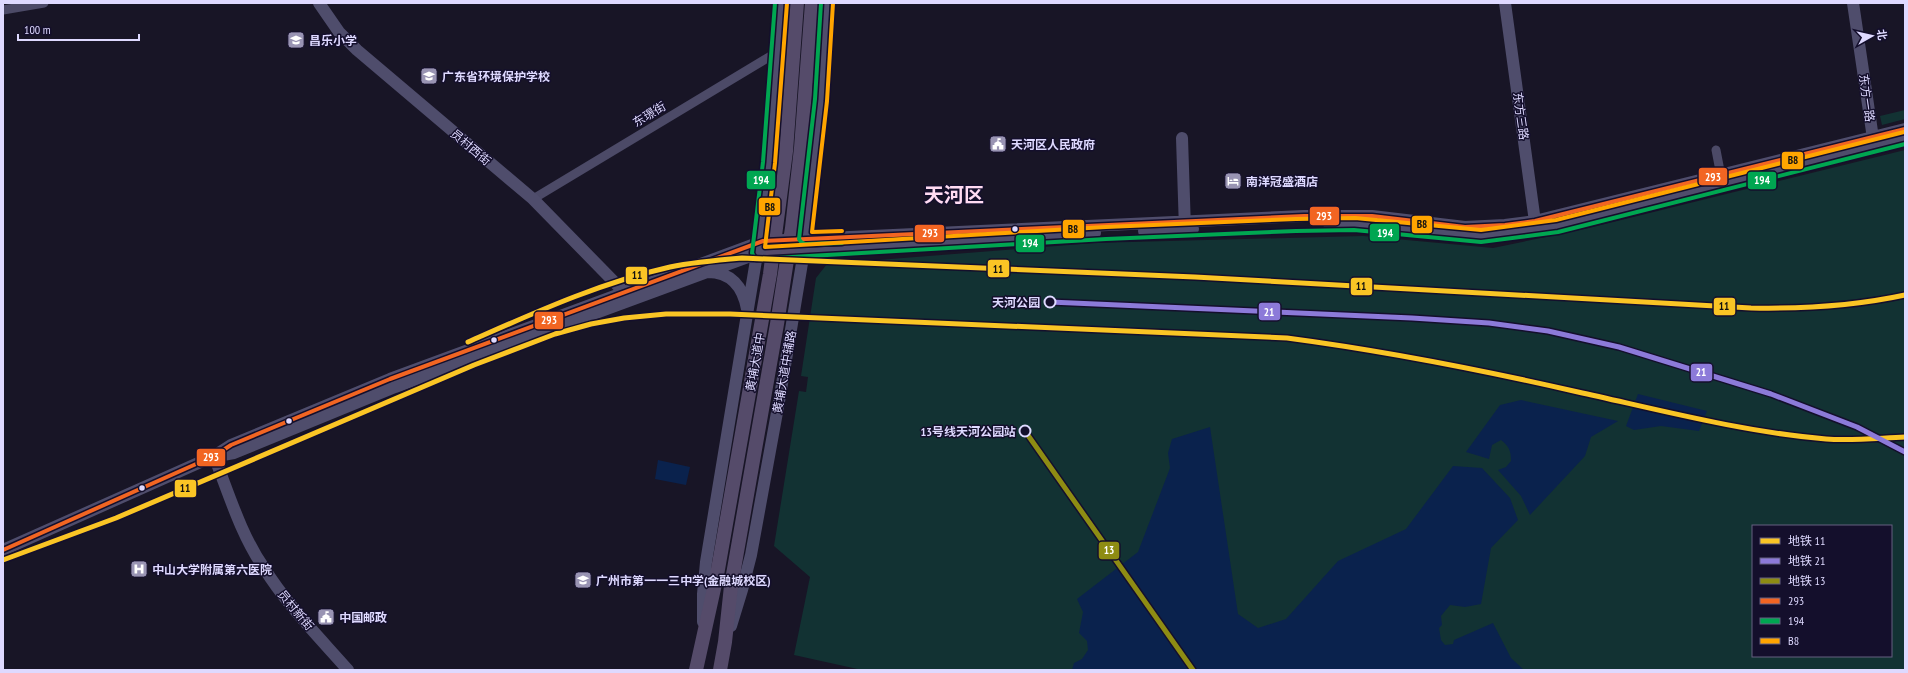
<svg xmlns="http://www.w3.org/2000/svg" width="1908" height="673" viewBox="0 0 1908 673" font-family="'PT Sans Narrow','Noto Sans SC',sans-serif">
  <rect width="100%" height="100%" fill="#181526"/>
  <path fill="#123233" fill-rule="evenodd" d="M1905,110V119L1882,125L1880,116Z
    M1905,150V670H862L794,655L810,577L774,546L799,391L806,392L808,377L801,376L816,278L827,264L1094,243L1363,236L1493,248L1589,228ZM1753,526H1891V656H1753Z"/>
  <path fill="#0a224d" d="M1638,394L1707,411L1699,431L1661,426L1634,430L1626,426Z
    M1521,400L1618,421L1591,437L1585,456L1530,515L1521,496L1498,470L1506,467L1511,461C1511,451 1509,446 1501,440L1492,445L1489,459L1466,452L1500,405Z
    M1210,427L1238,614L1258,628L1286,619L1338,561L1406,529L1453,466L1482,468L1510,498L1518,520L1491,548L1481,604L1465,607L1450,605L1441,616L1442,625L1439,628L1441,640L1445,645L1453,644L1454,640L1493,623L1511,658L1524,670H1072L1074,663L1082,659L1088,650L1087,641L1079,633L1083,612L1077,599L1138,552L1170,468L1168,453L1172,439Z
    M658,460L690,467L686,485L655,479Z"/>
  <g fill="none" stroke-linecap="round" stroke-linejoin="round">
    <path stroke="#4c4a67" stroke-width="9" d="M3,10L44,3
      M1716,150L1721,176
      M533,199L779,51"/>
    <path stroke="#4f4d6c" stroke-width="12" d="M319,3L339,32L357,50L533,199L624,292
      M1505,3L1536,229
      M1853,3L1874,145
      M1182,138L1185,229
      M1329,224C1377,224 1423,234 1469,235C1499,236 1528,231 1557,226L1905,138
      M1144,231L1193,229
      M708,272C731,272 743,287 747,309
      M214,456C229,494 241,535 264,568C287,605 319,637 348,670
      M217,456L234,453L395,387L753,255L1095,233
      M3,550L214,456L231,445L390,379L763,241L1304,216H1372L1465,227L1505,225L1535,221L1905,129
      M703,622V594L706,562L759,242L769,163L781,3
      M731,626L742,590L751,555L780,396L804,251L821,100L827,3"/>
    <path stroke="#554b6a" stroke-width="14" d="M696,670L717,575L770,274L786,151L797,3
      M720,670L725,642L731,586L777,324L792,228L801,148L812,3"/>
    <g stroke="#140f2c" stroke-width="7">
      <path id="bus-1" d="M3,550L214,456L231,445L390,379L763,241L1304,216H1372L1465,227L1505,225L1535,221L1905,129"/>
    </g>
    <g stroke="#140f2c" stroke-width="7">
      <path id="bus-2" d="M775,3L763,162L752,253L754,257L757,259L1106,239L1296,231L1354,230L1481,242L1558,232L1905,144
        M821,3L815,99L799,239L801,242L805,244L842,243"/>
    </g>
    <g stroke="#140f2c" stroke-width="7">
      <path id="bus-3" d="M787,3L775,163L765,247L1106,227L1296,219L1355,218L1481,230L1556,220L1904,132
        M833,3L827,101L812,232L842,231"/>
    </g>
    <use href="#bus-1" stroke="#f26522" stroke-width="4"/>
    <use href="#bus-2" stroke="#00a651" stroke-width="4"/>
    <use href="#bus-3" stroke="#ffa500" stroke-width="4"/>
    <g stroke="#140f2c" stroke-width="8">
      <path id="metro-1" d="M468,342C534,313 599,283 670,267C694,262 718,260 742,258L1195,277L1751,308C1803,309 1854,306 1905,295
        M3,560L116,518L474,365L555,334L591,324L624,318L666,314H730L1287,338C1385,351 1482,370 1578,392C1660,410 1743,432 1826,439C1852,441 1879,438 1905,437"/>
    </g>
    <g stroke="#140f2c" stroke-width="8">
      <path id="metro-2" d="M1050,302L1412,318L1489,323L1548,331L1619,347L1771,394L1857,427L1905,452"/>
    </g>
    <g stroke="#140f2c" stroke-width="8">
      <path id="metro-3" d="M1025,431L1193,670"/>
    </g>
    <use href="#metro-1" stroke="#fac525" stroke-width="5"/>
    <use href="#metro-2" stroke="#8c7ad9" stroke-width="5"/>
    <use href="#metro-3" stroke="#8e8c13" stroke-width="5"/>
  </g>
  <defs>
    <g id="school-square" transform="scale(0.9)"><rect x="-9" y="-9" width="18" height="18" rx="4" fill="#9994b3" stroke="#140f2c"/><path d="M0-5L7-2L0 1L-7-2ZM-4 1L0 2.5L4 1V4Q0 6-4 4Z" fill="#fff"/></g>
    <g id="civic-square" transform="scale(0.9)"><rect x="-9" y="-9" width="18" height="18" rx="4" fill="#9994b3" stroke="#140f2c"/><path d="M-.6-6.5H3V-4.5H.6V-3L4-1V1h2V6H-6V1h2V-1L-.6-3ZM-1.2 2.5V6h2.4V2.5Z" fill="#fff"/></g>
    <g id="hotel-square" transform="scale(0.9)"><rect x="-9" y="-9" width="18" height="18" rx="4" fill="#9994b3" stroke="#140f2c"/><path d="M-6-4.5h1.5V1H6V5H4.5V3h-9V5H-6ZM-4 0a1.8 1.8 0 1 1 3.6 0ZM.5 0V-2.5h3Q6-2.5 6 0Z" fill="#fff"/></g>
    <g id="hospital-square" transform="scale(0.9)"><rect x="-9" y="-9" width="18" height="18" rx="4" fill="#9994b3" stroke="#140f2c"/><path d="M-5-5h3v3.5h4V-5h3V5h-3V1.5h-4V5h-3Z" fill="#fff"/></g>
  </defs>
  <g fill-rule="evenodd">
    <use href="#school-square" x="296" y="40"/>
    <use href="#school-square" x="429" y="76"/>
    <use href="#civic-square" x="998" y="144"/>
    <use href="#hotel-square" x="1233" y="181"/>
    <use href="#hospital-square" x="139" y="569"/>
    <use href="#school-square" x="583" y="580"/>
    <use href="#civic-square" x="326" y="617"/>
  </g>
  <g fill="#ded9ff" stroke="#140f2c" stroke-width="1.5">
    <circle cx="1015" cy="229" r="3.5"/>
    <circle cx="494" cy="340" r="3.5"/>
    <circle cx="289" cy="421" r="3.5"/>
    <circle cx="142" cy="488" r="3.5"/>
  </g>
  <g fill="#140f2c" stroke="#ded9ff" stroke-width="2">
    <circle cx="1050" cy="302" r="5.5"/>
    <circle cx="1025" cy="431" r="5.5"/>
  </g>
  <g text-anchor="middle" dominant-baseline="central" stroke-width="3" stroke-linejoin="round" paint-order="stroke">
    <g font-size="12" font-weight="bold" fill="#ded9ff" stroke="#140f2c" text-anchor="start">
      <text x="309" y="40">昌乐小学</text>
      <text x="442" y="76">广东省环境保护学校</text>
      <text x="1011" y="144">天河区人民政府</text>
      <text x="1246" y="181">南洋冠盛酒店</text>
      <text x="152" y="569">中山大学附属第六医院</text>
      <text x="596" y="580">广州市第一一三中学(金融城校区)</text>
      <text x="339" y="617">中国邮政</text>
    </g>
    <g font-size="12" fill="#ded9ff" stroke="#140f2c">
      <text transform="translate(1867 98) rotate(82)">东方一路</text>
      <text transform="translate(649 114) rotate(-31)">东璟街</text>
      <text transform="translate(1521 116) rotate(82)">东方三路</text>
      <text transform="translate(471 147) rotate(40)">员村西街</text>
      <text transform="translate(755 362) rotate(-80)">黄埔大道中</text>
      <text transform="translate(784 372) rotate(-80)">黄埔大道中辅路</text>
      <text transform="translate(296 610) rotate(50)">员村新街</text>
    </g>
    <g font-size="12" font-weight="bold" fill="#ded9ff" stroke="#140f2c" text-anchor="end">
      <text x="1040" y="302">天河公园</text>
      <text x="1016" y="431">13号线天河公园站</text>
    </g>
    <g font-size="20" font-weight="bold" fill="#ffdbf2" stroke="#140f2c">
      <text x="954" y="195">天河区</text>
    </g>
  </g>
  <g stroke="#140f2c" stroke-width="1.5">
    <rect x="1781" y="151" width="23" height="19" rx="4" fill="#ffa500"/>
    <rect x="1698" y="167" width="30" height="19" rx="4" fill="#f26522"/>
    <rect x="746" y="170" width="30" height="20" rx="4" fill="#00a651"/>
    <rect x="1747" y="171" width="30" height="19" rx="4" fill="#00a651"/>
    <rect x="758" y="197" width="23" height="19" rx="4" fill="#ffa500"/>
    <rect x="1309" y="206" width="31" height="20" rx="4" fill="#f26522"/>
    <rect x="1411" y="215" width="22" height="19" rx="4" fill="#ffa500"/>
    <rect x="1062" y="219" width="23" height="20" rx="4" fill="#ffa500"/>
    <rect x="1369" y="223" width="31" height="19" rx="4" fill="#00a651"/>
    <rect x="914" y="224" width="31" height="19" rx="4" fill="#f26522"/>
    <rect x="1015" y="234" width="30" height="19" rx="4" fill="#00a651"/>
    <rect x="987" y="259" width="23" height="19" rx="4" fill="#fac525"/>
    <rect x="625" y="266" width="23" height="19" rx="4" fill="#fac525"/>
    <rect x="1350" y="277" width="23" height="19" rx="4" fill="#fac525"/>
    <rect x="1713" y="297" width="23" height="19" rx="4" fill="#fac525"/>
    <rect x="1258" y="302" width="23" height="19" rx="4" fill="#8c7ad9"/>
    <rect x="534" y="311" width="30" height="19" rx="4" fill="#f26522"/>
    <rect x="1690" y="363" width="23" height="19" rx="4" fill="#8c7ad9"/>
    <rect x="196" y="448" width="30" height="19" rx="4" fill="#f26522"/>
    <rect x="174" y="479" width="23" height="19" rx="4" fill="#fac525"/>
    <rect x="1098" y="541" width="22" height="19" rx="4" fill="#8e8c13"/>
  </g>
  <g font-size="11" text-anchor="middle" font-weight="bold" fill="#fff">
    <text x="1713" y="181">293</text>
    <text x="761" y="184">194</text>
    <text x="1762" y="184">194</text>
    <text x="1324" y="220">293</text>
    <text x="1385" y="237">194</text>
    <text x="930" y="237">293</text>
    <text x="1030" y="247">194</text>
    <text x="1269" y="316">21</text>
    <text x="549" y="324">293</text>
    <text x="1701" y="376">21</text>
    <text x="211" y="461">293</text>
    <text x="1109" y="554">13</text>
  </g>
  <g font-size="11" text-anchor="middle" font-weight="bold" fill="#111">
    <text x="1793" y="164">B8</text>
    <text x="770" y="211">B8</text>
    <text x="1422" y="228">B8</text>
    <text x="1073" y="233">B8</text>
    <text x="998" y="273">11</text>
    <text x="637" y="279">11</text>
    <text x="1361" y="290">11</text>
    <text x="1724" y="310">11</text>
    <text x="185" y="492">11</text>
  </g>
  <rect width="1908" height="673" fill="none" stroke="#ded9ff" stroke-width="8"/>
  <rect x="1752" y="525" width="140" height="132" fill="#140f2c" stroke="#656080"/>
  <rect x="1760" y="538" width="20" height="6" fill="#fac525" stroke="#656080"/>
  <text x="1788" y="545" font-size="12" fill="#ded9ff">地铁 11</text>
  <rect x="1760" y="558" width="20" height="6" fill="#8c7ad9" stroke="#656080"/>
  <text x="1788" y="565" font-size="12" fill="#ded9ff">地铁 21</text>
  <rect x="1760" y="578" width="20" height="6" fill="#8e8c13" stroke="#656080"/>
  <text x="1788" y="585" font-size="12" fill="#ded9ff">地铁 13</text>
  <rect x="1760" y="598" width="20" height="6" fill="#f26522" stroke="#656080"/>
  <text x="1788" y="605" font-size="12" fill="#ded9ff">293</text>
  <rect x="1760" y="618" width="20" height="6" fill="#00a651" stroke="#656080"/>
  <text x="1788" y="625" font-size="12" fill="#ded9ff">194</text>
  <rect x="1760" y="638" width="20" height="6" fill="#ffa500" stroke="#656080"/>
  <text x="1788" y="645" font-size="12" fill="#ded9ff">B8</text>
  <g transform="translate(1872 36) rotate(82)" stroke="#140f2c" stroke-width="3" paint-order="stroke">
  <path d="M0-3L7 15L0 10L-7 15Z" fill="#ded9ff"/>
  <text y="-6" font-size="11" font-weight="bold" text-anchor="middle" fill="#ded9ff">北</text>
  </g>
  <path d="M18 34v6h121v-6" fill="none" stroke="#ded9ff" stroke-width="2"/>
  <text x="24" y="34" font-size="12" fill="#ded9ff" stroke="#140f2c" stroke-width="3" paint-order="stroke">100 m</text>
</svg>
